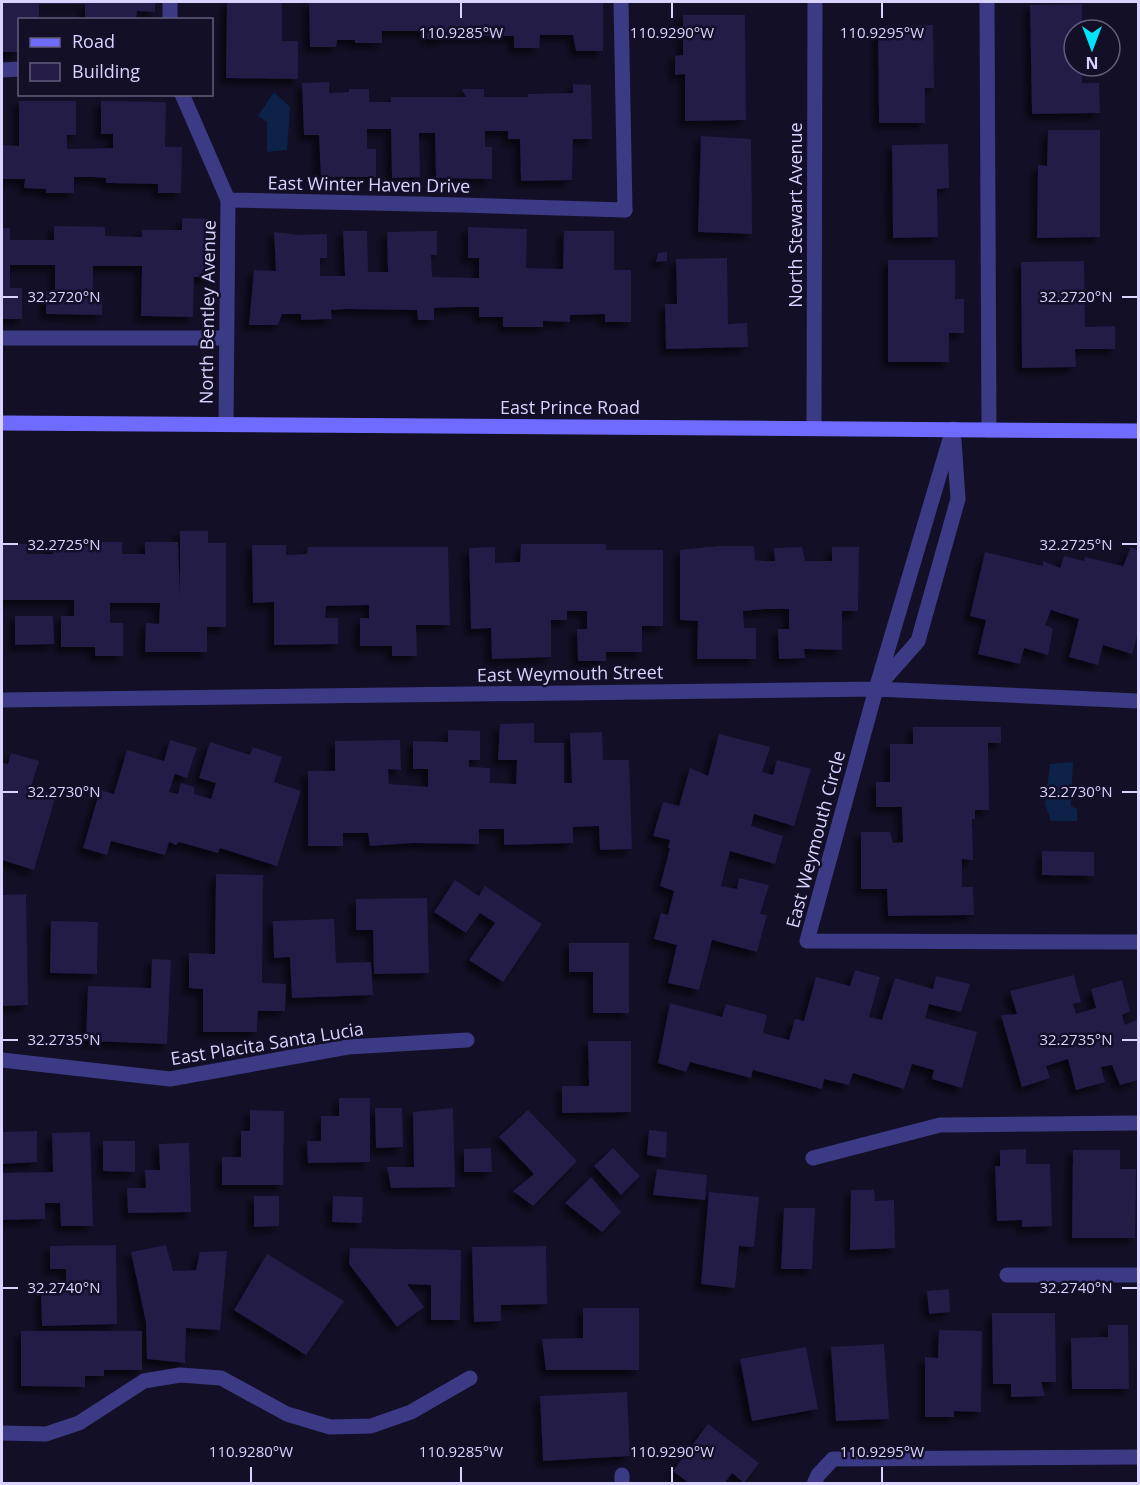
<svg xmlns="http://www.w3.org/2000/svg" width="1140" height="1485" viewBox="0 0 1140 1485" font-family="'Open Sans',sans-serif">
  <defs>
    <filter id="shadow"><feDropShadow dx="-5.5" dy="5.5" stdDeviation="3" flood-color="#0009"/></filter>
  </defs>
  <rect width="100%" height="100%" fill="#130f26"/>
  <path fill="#0c2248" d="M274,92L290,107L287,150L267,152V122L258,116Z
    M1073,762L1071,806L1077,809V821H1051L1045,804L1050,764Z"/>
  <path fill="#241b47" filter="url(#shadow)" d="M2,2H155V12L137,11L136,20H85V4H39V20H20V52H2Z
    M227,2H282V41H298V79L226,78Z
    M309,2H603V51H576L573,35H540L539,48H514V36H443V40L427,39V31H382V43H355V40H337L336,47H310Z
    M1082,4V30H1074V66H1082V83H1099L1100,113L1032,114L1030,5Z
    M683,15H745L746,120L685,121V74L675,75V56L683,55Z
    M933,25L934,88H925V123H879L878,26Z
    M329,82V93L349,92V89H369V102H391V97H466L462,89H484V97H528V94L573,93V84L591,85L592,139H573L572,180L521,181L520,139H508V131H485V147H492V179L436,178L435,133H419L420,177L392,178L391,129H367V149H376V177H321L319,135H304L302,83Z
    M19,101H76V135H67V149L113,148V134H101V101L166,102L165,147H182L181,193H158V184L106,183V178L93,177H74V193H46V189L24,188L25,179H2V145L19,146Z
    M1048,130H1100V237L1037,238L1038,165L1047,166Z
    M701,136L751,139L752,234L698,232Z
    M948,144L949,188L937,189L938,237L893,238L892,145Z
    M182,218L212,219L211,277H194L193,317L141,316L142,266H93V292H102V315L46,314V291H55V265H10V288H22V319H2V228H10V240H54V226L105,227V236L142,237V230H182Z
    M468,227L527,229L526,268L563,269L564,231H614V270H631V322H605V314L570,315V322L543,321V327H503V317H479V307H460L434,308V320H418L417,310L346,309L331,310L332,319L301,320V314H282L278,325H249L254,270L276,271L274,232L299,235L327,234V258H320V276H345L343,231H367L368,272H388L387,232L437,231V255H431L432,277L479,278V258H468Z
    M667,252V261L656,262L658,253Z
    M727,258L728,324L747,323L748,347L666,349L665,304H677L676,259Z
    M888,260H955V299H964V333H949V362H888Z
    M1084,261L1085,327L1115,326V349H1075L1076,367L1022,368L1021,262Z
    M180,531H208V543H226V627H207V652H145L146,623L159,624L160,603H110V623H123V656H95V647H61V616H74V600H2V544H27V554H53V543L95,542H122V554H145V542H178L180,598Z
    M521,544H606V550H663V626H642V652H606V661H578L577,629H587V611H567V620H551V657L492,659L491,628L471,629L469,548L495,547V563L520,562Z
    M252,545H286V555L307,554L308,547H448L450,625H416L417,656H392V646H360V618H369V605L326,606L325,618H338V644L274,645V602L253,603Z
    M718,546H754L755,560L764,561H775L774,548L802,547L805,561H832V547H859L858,611H842V650L804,649L805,658L779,659L778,629H789V609H765L743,611L744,628H756V659H697L698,621L680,620V550Z
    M1131,547L1138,550V633L1132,654L1103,645L1098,665L1069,657L1079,619L1051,610L1045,625L1053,629L1048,655L1024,648L1020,664L978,654L986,620L970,616L985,552L1043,566V561L1060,568L1064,556L1084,561L1085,557L1123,566Z
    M15,616H53L54,644L15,645Z
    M534,723V743H564V783H572L570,733L602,732L603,760H629L632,849L600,850L599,826L573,827V843L504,845V829H479V844L412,843L370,846L368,833H343V846H308V771H335V741L400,740L401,770L388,769L389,784L428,787V769H413V741L448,742V730L480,731V760H469V767L490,768V783L516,784L517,760H498L500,724Z
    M913,727H1001V743H988L989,810H975V819H972L973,860L962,859V887H973L974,915L888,916L887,889H861V832H890L893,843L903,842L902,807H876V782H890V744H913Z
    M719,734L770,747L762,772L773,775L777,760L811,769L794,826L754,814L751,826L783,836L775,864L730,851L721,886L737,889L739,878L769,885L760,914L767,915L757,952L712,940L699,990L668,983L677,945L654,939L661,913L668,915L674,891L660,886L670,848H668L670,840L653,836L663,802L679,806L690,768L708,776Z
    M170,740L197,748L187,778L175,774L169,792L178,794L181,783L194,787V794L211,799L216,783L199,778L210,742L250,755L253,747L282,757L274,782L301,791L277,866L220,848L218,853L179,842L176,845L169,842L165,855L111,841L107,855L83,848L100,790L114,794L127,750L164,761Z
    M11,753L39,761L31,787L56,795L34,870L2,860V763L8,764Z
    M1042,851L1094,852V876L1042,875Z
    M216,874L263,875L262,983L286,984L285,1011H258L257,1032H203V989L189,988V953L215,954Z
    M455,880L479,896L485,886L542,924L503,982L469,960L495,923L480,913L466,933L434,912Z
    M26,894L28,1005L2,1006V895Z
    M427,898L429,973L374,974L373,930H356V899Z
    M334,919L336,963L371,962L373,995L292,998L290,957L274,958L273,921Z
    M51,921L98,922L97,974L50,973Z
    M569,943H629V1013H593V972H569Z
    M152,959L171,960L167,1044L86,1041L88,986L151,988Z
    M855,970L880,977L869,1017L882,1020L895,978L933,989L936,976L970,984L961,1012L929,1004L925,1018L977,1032L962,1088L932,1079L934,1070L912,1064L904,1089L853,1073L849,1085L824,1079L822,1089L753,1070L751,1078L690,1062L686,1072L658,1063L670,1003L722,1017L726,1004L767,1015L763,1033L789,1040L795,1019L804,1021L816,977L850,986Z
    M1074,975L1081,1002L1073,1004L1076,1014L1096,1008L1091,989L1122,980L1130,1011L1122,1015L1125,1025L1138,1019V1080L1120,1085L1112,1065L1101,1067L1105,1082L1076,1090L1068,1059L1046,1066L1050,1078L1022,1087L1001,1015L1017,1014L1010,991Z
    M588,1041H631V1112L562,1113V1086H589Z
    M339,1098H370V1162L308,1163L307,1141H321V1116H339Z
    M375,1108H402L403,1147L376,1148Z
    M453,1108L455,1187L391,1188L387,1167H414L413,1112Z
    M250,1110L284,1111L283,1185H222V1157H241V1131H250Z
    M528,1110L577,1161L533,1206L513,1191L534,1174L499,1137Z
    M649,1130L667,1132L666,1158L647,1155Z
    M37,1131V1162L2,1164V1132Z
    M90,1132L93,1226H61L60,1203H45V1219L2,1220V1173L53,1172L52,1133Z
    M103,1141H135V1172L103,1171Z
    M189,1143L191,1212L128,1213L127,1188H146L145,1170H160L159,1144Z
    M491,1148L492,1172H464V1149Z
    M613,1148L640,1176L621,1195L594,1166Z
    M1026,1149V1164H1050L1052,1226L1022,1227V1220L997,1221L995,1166H1000V1150Z
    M1073,1150H1120V1169H1136L1135,1238H1072Z
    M657,1169L707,1175L705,1200L653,1195Z
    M591,1177L621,1212L602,1232L565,1203Z
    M851,1190H874L875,1201L894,1200L895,1248L850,1250Z
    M709,1192L759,1197L754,1247L739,1246L735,1288L701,1284Z
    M254,1196H279V1226L254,1227Z
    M333,1196L363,1197L362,1223L332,1222Z
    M784,1208H815L812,1269H781Z
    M116,1245L117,1324L42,1326L41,1290H66V1269H50V1246Z
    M166,1245L173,1271L196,1270L200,1252L227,1251L220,1330L186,1328L185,1363L147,1359L146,1322L131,1252Z
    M546,1246L547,1304L501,1305V1321L474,1322L472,1247Z
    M350,1248L461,1250L460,1320H431V1285L407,1284L424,1307L397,1327L349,1264Z
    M267,1254L344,1301L306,1355L234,1310Z
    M949,1289L950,1312L929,1314L927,1291Z
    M583,1308H639V1370H546L542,1339L583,1338Z
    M992,1313H1055L1056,1382H1041L1045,1396L1011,1397V1384H993Z
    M1108,1325H1128L1129,1389H1072L1071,1338L1108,1337Z
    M939,1330L982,1331L981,1412L954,1411V1417H925V1357L938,1358Z
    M21,1331H142V1370H104V1376H85V1387L21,1386Z
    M884,1344L889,1419L836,1421L831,1347Z
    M806,1347L818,1409L752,1421L740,1359Z
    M627,1392L630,1456L543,1461L540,1396Z
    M708,1424L759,1463L744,1483L732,1473L724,1484H690L673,1471Z"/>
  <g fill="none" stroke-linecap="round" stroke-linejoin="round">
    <path stroke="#3d3a85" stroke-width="15" d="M621,2L625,210
      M987,2L989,430
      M2,338H226
      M226,424L228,200
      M813,1158L940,1125L1138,1123
      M622,1475V1484"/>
    <path stroke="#3d3a85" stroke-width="15" d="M170,20V2
      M2,70L20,69
      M182,94L228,200L462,205L625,210
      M814,428L815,2
      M953,429L876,689L807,941L1138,942
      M880,684L918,641L958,499L954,440
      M2,700L876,689L1138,701
      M2,1060L170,1079L348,1047L467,1040
      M1007,1275H1138
      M2,1433L46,1434L79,1423L144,1381L180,1375L221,1378L287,1414L330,1427L371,1426L411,1412L470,1378
      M814,1484L818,1475L833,1459L1138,1457"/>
    <path stroke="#6f6bff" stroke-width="15" d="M2,423L1138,431"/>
  </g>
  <path fill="none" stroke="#d9d4ff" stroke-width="2" d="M461,3V18M672,3V18M882,3V18M3,297H18M1122,297H1137M3,544H18M1122,544H1137M3,792H18M1122,792H1137M3,1040H18M1122,1040H1137M3,1288H18M1122,1288H1137M251,1467V1482M461,1467V1482M672,1467V1482M882,1467V1482"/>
  <g text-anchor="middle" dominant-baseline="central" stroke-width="5" stroke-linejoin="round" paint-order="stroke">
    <g font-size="18" fill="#d9d4ff" stroke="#130f26">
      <text transform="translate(369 184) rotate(1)">East Winter Haven Drive</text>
      <text transform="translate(795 215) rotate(-90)">North Stewart Avenue</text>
      <text transform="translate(207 312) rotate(-89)">North Bentley Avenue</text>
      <text x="570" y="407">East Prince Road</text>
      <text transform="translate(570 673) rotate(-1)">East Weymouth Street</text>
      <text transform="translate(815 839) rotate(-75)">East Weymouth Circle</text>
      <text transform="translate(267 1043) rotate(-9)">East Placita Santa Lucia</text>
    </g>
  </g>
  <g font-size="15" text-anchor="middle" fill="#d9d4ff" stroke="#130f26" stroke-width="5" stroke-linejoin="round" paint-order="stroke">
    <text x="461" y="38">110.9285°W</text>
    <text x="672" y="38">110.9290°W</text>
    <text x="882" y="38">110.9295°W</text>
    <text x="1076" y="302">32.2720°N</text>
    <text x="64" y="302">32.2720°N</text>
    <text x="1076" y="550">32.2725°N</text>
    <text x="64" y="550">32.2725°N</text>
    <text x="1076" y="797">32.2730°N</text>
    <text x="64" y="797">32.2730°N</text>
    <text x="1076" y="1045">32.2735°N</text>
    <text x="64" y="1045">32.2735°N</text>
    <text x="1076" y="1293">32.2740°N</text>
    <text x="64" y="1293">32.2740°N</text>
    <text x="251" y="1457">110.9280°W</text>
    <text x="461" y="1457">110.9285°W</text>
    <text x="672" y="1457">110.9290°W</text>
    <text x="882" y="1457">110.9295°W</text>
  </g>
  <rect width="1140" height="1485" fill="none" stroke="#d9d4ff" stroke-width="6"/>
  <rect x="18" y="18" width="195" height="78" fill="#130f26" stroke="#625e7d" stroke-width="1.5"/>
  <rect x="30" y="38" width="30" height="9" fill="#6f6bff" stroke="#625e7d" stroke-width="1.5"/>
  <text x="72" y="48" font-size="18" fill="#d9d4ff">Road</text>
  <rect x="30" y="63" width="30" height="18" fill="#241b47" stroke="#625e7d" stroke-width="1.5"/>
  <text x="72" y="78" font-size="18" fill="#d9d4ff">Building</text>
  <g transform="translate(1092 48) rotate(180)"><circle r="28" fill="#130f26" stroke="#625e7d" stroke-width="1.5"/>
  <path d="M0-4.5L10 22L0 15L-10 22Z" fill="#00e5ff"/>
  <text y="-9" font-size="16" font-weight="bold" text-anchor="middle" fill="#d9d4ff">N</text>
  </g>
</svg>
